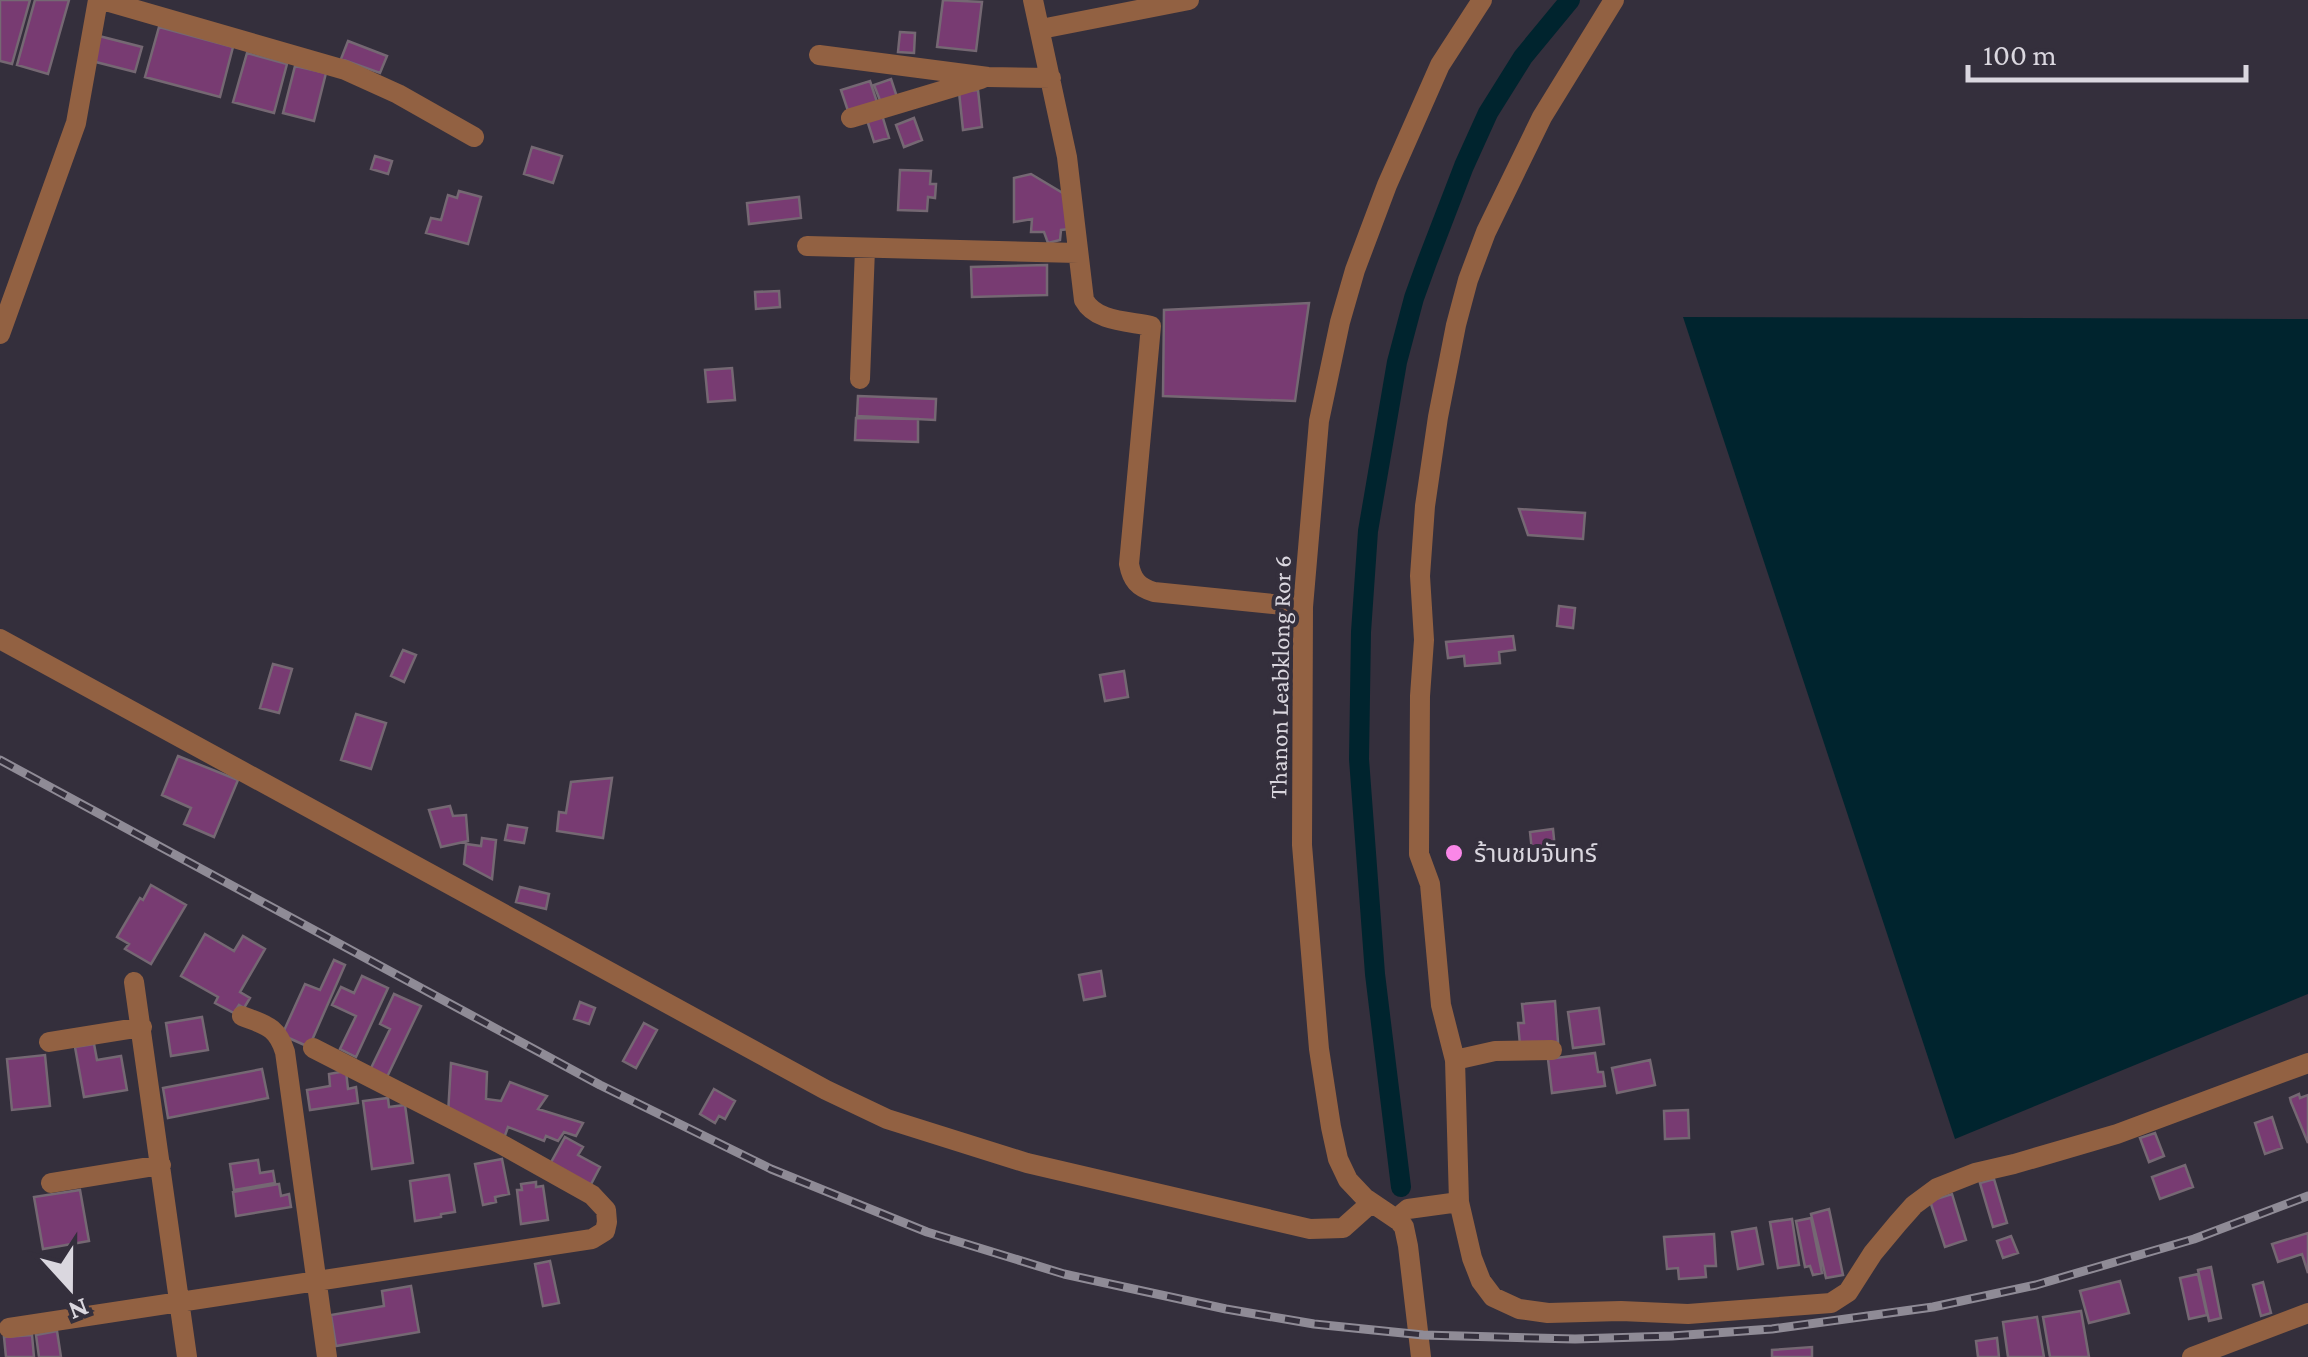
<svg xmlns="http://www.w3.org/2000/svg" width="2308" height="1357" viewBox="0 0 2308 1357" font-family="'Crimson Pro','Noto Sans Thai',serif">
  <rect width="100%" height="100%" fill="#342f3c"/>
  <path fill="#00242e" d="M1683,317L2308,319V994L1955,1139Z"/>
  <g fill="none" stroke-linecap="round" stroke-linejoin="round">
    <path stroke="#00242e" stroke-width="20" d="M1401,1187L1375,974L1359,759L1361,632L1368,531L1397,362L1414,298L1427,262L1464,166L1488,113L1523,57L1570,0"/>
  </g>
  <path fill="#783b72" stroke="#756873" stroke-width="2.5" d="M0,0H30L12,64L0,61Z
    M35,0H69L48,74L17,65Z
    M943,0L982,2L976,51L937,47Z
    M159,27L233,47L220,97L145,77Z
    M900,32L915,33L914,53L898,52Z
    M99,36L142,47L135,72L92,61Z
    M348,41L387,56L380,73L341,59Z
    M247,53L287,64L274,113L233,102Z
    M295,66L326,73L314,121L283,113Z
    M891,79L897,97L881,103L874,85Z
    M870,81L877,102L848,111L841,90Z
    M978,90L982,127L963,130L959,92Z
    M882,115L889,138L874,142L867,120Z
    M914,118L922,140L904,147L896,125Z
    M532,147L562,156L553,183L524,174Z
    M375,156L392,161L388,174L371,169Z
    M900,170L931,171L930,184H936L935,198L928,197L927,211L898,210Z
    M1031,174L1066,195L1070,229L1061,230L1060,240L1048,243L1044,232H1031L1032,219L1014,222V178Z
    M459,191L481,197L468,244L426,233L431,218L441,220L448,195L457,198Z
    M799,197L801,218L749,224L747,203Z
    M1047,265V295L972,297L971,267Z
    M779,291L780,307L756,309L755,292Z
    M1309,303L1295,401L1163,396L1164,310Z
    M732,368L735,400L708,402L705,370Z
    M858,396L936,399L935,420L857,416Z
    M856,418L918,419V442L855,440Z
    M1519,509L1585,513L1583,539L1528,535Z
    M1559,606L1575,608L1573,628L1557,626Z
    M1513,636L1515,650L1499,652L1500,663L1465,666L1464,656L1448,658L1446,642Z
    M403,650L416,655L404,682L391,676Z
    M273,664L292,669L279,713L260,708Z
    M1124,671L1128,697L1105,701L1100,675Z
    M356,714L386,723L371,769L341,760Z
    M178,756L238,780L214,837L184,824L191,808L162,795Z
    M612,778L603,838L557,831L559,812L566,813L571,782Z
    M450,806L453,816L466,815L468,841L441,847L429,810Z
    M508,825L527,828L524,843L505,840Z
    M1553,829L1555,849L1532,851L1530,832Z
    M482,838L496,840L492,879L464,864L466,844L481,846Z
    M151,885L186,905L151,964L125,949L129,944L117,937L140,898L143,900Z
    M520,887L549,894L546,909L516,902Z
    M205,934L234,951L243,936L265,949L240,992L250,998L244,1008L239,1005L234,1013L215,1003L218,997L181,976Z
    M334,960L345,965L309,1047L282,1035L305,984L320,990Z
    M1101,971L1105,996L1084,1000L1079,975Z
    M362,976L388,988L356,1057L340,1049L356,1016L332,1005L341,987L354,993Z
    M394,994L421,1006L387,1077L370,1070L390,1029L380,1024Z
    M1555,1001L1558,1042L1520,1045L1518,1023H1524L1522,1004Z
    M580,1002L595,1008L589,1024L574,1019Z
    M1599,1008L1604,1044L1573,1048L1568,1012Z
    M202,1017L208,1050L171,1056L166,1023Z
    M644,1023L657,1030L636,1068L623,1061Z
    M94,1044L97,1060L121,1056L127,1090L84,1097L75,1047Z
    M1595,1053L1598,1072H1603L1605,1086L1552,1093L1548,1059Z
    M45,1055L50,1106L12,1110L7,1059Z
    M1650,1060L1655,1085L1617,1093L1612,1068Z
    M451,1063L487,1072L486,1099L501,1101L510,1082L547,1096L538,1109L583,1123L576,1136L564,1132L558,1141L546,1136L544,1141L508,1127L503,1141L448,1114Z
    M262,1069L268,1098L168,1118L163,1088Z
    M346,1071L348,1089L356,1087L358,1103L310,1110L307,1090L330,1086L329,1074Z
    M714,1089L735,1101L725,1119L719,1116L715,1123L700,1114Z
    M2299,1094L2300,1098L2308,1095V1143L2291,1102L2290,1098Z
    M388,1098L389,1107L405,1105L413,1163L372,1169L363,1101Z
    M1688,1110L1689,1138L1665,1139L1664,1111Z
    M2272,1117L2282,1148L2265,1154L2255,1123Z
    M2155,1133L2164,1156L2149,1162L2140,1138Z
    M565,1137L583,1147L578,1155L600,1167L589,1188L549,1166Z
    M502,1159L509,1194L495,1197L496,1202L483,1205L475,1164Z
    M258,1160L260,1173L273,1171L275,1183L234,1190L230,1164Z
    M2185,1165L2193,1187L2160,1199L2152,1177Z
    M449,1175L455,1212L441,1214V1217L415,1221L410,1181Z
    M1994,1179L2007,1223L1993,1227L1980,1183Z
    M536,1182V1187L543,1186L548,1220L521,1224L517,1190H522L521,1184Z
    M279,1184L281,1196L289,1194L291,1207L236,1216L233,1192Z
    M80,1190L89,1241L43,1249L34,1197Z
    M1952,1194L1966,1240L1945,1247L1930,1201Z
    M1829,1209L1843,1275L1826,1278L1811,1214Z
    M1811,1218L1822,1273L1813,1275L1810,1266L1805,1267L1796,1221Z
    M1792,1219L1799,1265L1778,1268L1770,1222Z
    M1756,1228L1763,1264L1738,1269L1732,1232Z
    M2308,1233V1273L2302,1254L2278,1262L2272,1244Z
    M1714,1234L1716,1266H1705L1706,1277L1679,1279L1678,1268L1667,1269L1664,1237Z
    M2011,1236L2018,1253L2003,1258L1997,1241Z
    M550,1261L559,1303L543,1306L535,1264Z
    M2211,1267L2221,1318L2209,1321L2198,1270Z
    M2198,1274L2207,1315L2189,1319L2180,1278Z
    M2120,1281L2129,1313L2089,1323L2080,1291Z
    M2263,1282L2271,1313L2261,1316L2253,1285Z
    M411,1286L419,1332L336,1346L331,1315L384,1306L382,1291Z
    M2081,1311L2089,1357H2050L2043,1317Z
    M2037,1317L2044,1357H2008L2003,1322Z
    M57,1331L61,1357H39L36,1335Z
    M32,1335L34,1357H6L4,1337Z
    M1997,1338L1999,1357H1978L1976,1341Z
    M1812,1347V1357H1772V1350Z"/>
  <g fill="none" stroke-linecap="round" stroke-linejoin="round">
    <path stroke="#926142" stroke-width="20" d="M102,0L345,70L398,94L474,137
      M1033,0L1067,157L1084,300C1096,322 1128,321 1151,326L1129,564C1132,580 1138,587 1154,592L1303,607
      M1614,0L1542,117L1486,232L1468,280L1456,325L1438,417L1425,506L1420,576L1424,640L1420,696L1419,854L1430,884L1441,1005L1455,1060L1459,1202L1472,1258L1481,1281L1493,1297L1519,1309L1548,1313L1621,1311L1688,1314L1831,1303L1848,1292L1873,1253L1898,1223L1914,1205L1937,1188L1975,1173L2014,1164L2117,1134L2308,1063
      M1041,29L1189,0
      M819,55L988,77L1051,78
      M851,118L981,79
      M807,246L1078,253
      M0,334L76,123L98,0
      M860,379L865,249
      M0,639L826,1090L887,1119L1027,1163L1310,1229L1343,1228L1371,1203
      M134,982L187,1357
      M242,1016C265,1025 277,1026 285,1052L327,1357
      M49,1042L142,1027
      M1455,1060L1495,1051L1552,1050
      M51,1183L161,1165
      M1396,1219L1408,1209L1459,1202
      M9,1328L592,1239L605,1231L607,1222L606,1210L592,1195L499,1143L313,1048
      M1421,1357L1408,1246L1404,1227L1399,1221L1365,1198L1348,1180L1338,1159L1331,1127L1319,1049L1302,845L1303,607L1319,421L1340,322L1355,270L1387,185L1440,65L1482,0
      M2192,1357L2308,1313"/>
    <g stroke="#8f8b96" stroke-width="9">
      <path id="rail" d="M0,760L600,1085L771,1169L927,1232L1064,1274L1226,1309L1314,1324L1423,1335L1575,1339L1672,1336L1772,1329L1933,1307L2036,1285L2194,1239L2308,1196"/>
    </g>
    <use href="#rail" stroke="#342f3c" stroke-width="5" stroke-dasharray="15" stroke-linecap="butt"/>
  </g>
  <circle fill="#fa87e8" stroke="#342f3c" stroke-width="4" cx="1454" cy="853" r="10"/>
  <g text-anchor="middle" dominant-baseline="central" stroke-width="8" stroke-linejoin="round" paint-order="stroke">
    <g font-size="25" fill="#dad7df" stroke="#342f3c">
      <text transform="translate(1280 677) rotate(-89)">Thanon Leabklong Ror 6</text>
    </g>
    <g font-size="25" fill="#dad7df" stroke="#342f3c" text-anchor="start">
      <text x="1474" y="853">ร้านชมจันทร์</text>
    </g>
  </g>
  <g transform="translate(70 1287) rotate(159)" stroke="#342f3c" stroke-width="8" paint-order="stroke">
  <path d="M0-8L18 38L0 25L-18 38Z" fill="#dad7df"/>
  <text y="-15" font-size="28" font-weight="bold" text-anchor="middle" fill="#dad7df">N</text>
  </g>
  <path d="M1968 65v15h278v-15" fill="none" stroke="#dad7df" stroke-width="5"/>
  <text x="1983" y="65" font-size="30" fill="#dad7df" stroke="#342f3c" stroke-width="8" paint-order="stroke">100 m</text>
</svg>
